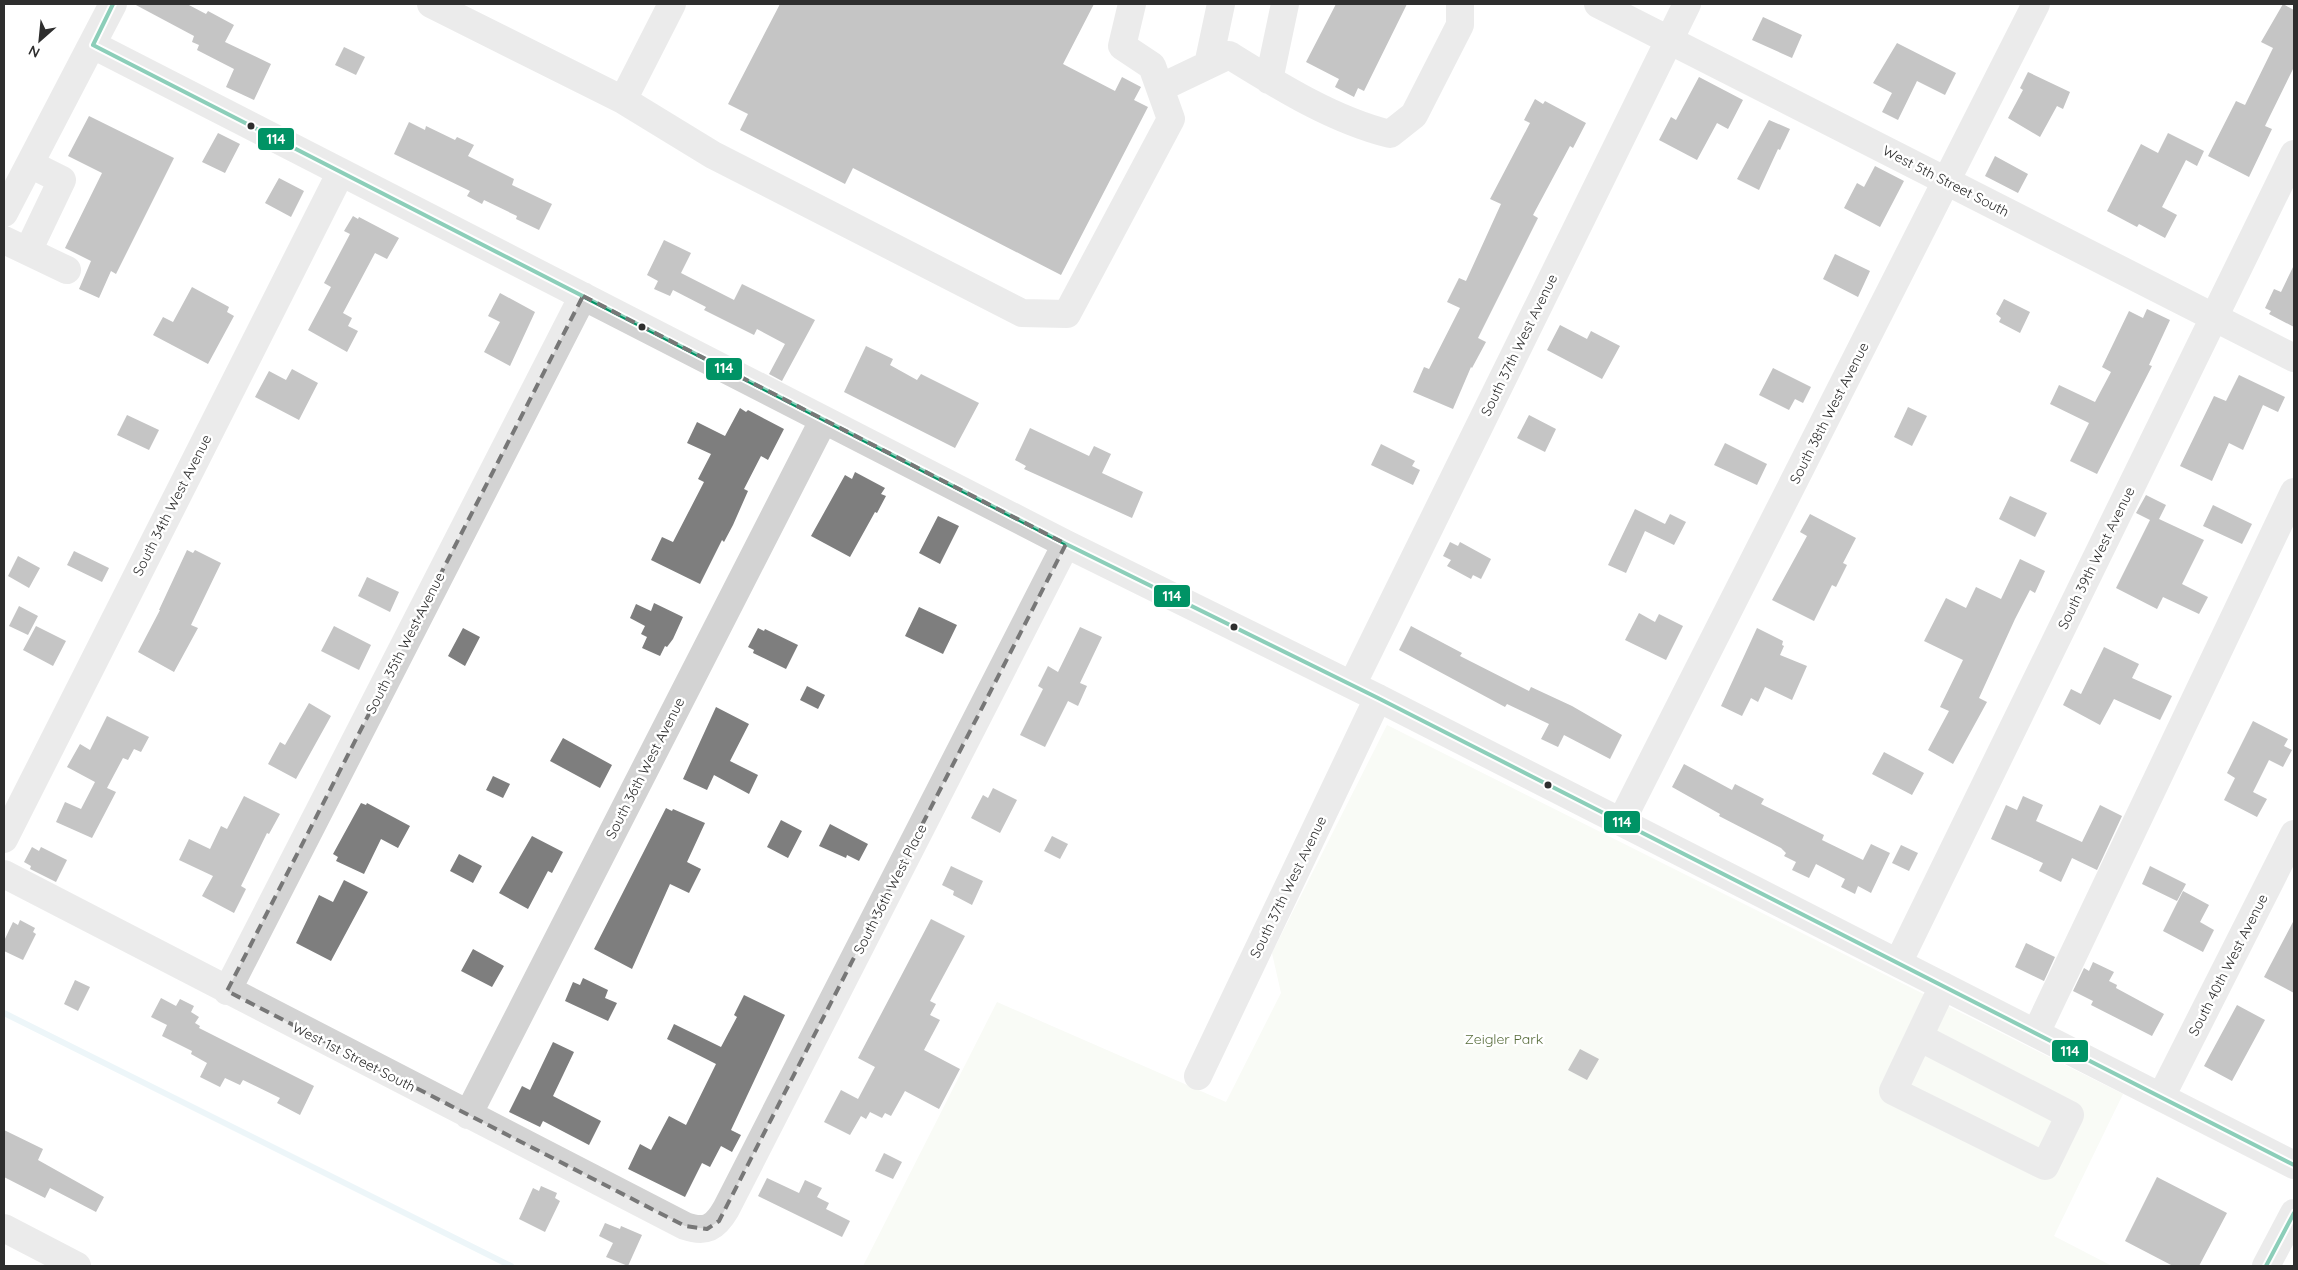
<svg xmlns="http://www.w3.org/2000/svg" width="2298" height="1270" viewBox="0 0 2298 1270" font-family="Quicksand,sans-serif">
  <rect width="100%" height="100%" fill="#fff"/>
  <path fill="#f1f5eb" d="M1387,725L2123,1094L2054,1236L2112,1266H863L997,1002L1226,1102L1281,993L1272,953Z"/>
  <g fill="none" stroke-linecap="round" stroke-linejoin="round">
    <path stroke="#d7ebf2" stroke-width="6" d="M4,1013L511,1266"/>
  </g>
  <path fill="#7e7e7e" d="M134,4H187L206,14L208,11L234,25L225,42L271,64L254,100L226,87L234,69L197,50L199,45L192,42L194,36Z
    M780,4H1094L1063,64L1115,91L1122,77L1141,87L1134,100L1148,107L1061,275L853,168L845,184L740,130L748,114L728,104Z
    M1336,4H1407L1364,91L1358,88L1354,97L1335,87L1339,79L1306,62Z
    M2283,4L2294,10V67L2265,126L2272,129L2249,177L2208,156L2236,101L2245,105L2273,48L2261,42Z
    M1763,17L1802,35L1792,58L1752,40Z
    M1897,43L1956,73L1945,95L1917,81L1898,120L1882,112L1892,93L1873,83Z
    M344,47L365,57L356,75L335,65Z
    M2028,72L2070,92L2063,109L2057,106L2040,137L2008,118L2023,90L2020,88Z
    M1699,77L1743,100L1728,129L1717,123L1697,160L1659,140L1671,117L1676,120Z
    M1535,99L1543,104L1545,101L1586,123L1573,148L1570,146L1533,215L1538,218L1478,338L1486,342L1472,368L1471,367L1453,409L1413,392L1424,367L1429,369L1460,308L1447,302L1459,278L1466,281L1501,204L1490,199L1530,123L1524,120Z
    M89,116L174,158L116,274L111,271L99,298L79,289L91,261L65,248L102,173L68,156Z
    M1769,120L1790,129L1780,150L1778,149L1759,190L1737,179Z
    M409,122L425,130L426,126L455,140L457,137L474,145L468,156L514,179L512,185L552,204L539,230L516,219L517,216L484,200L482,204L467,196L470,191L394,154Z
    M218,133L240,144L225,173L202,162Z
    M2168,133L2204,151L2197,166L2186,160L2162,207L2177,215L2165,238L2139,224L2137,227L2107,211L2141,144L2158,153Z
    M1995,156L2028,174L2018,193L1985,176Z
    M1875,166L1904,181L1880,227L1844,208L1857,183L1864,187Z
    M279,178L304,191L291,217L265,203Z
    M353,216L358,219L359,217L399,238L387,259L375,253L343,313L352,318L348,326L358,331L347,352L308,330L331,287L324,283L350,234L344,231Z
    M664,240L691,253L681,273L734,300L742,284L815,320L782,381L769,374L785,344L757,329L754,335L704,310L706,307L673,290L670,296L654,289L658,281L647,275Z
    M1835,254L1870,271L1858,297L1823,279Z
    M2294,265V327L2269,314L2271,311L2265,308L2274,289L2281,292Z
    M192,287L229,307L227,312L234,316L208,364L153,335L163,317L173,322Z
    M500,293L535,312L510,366L484,352L500,322L488,316Z
    M2004,299L2030,312L2020,333L1999,322L2001,318L1996,314Z
    M2147,309L2170,320L2149,365L2152,366L2097,474L2070,461L2089,423L2050,404L2059,385L2095,402L2111,372L2102,367L2129,311L2143,318Z
    M1560,325L1587,339L1591,331L1620,346L1602,379L1547,350Z
    M866,346L893,359L890,365L917,380L921,374L979,403L955,448L844,392Z
    M1773,368L1811,387L1803,403L1795,399L1789,410L1759,395Z
    M292,369L318,383L299,420L255,397L269,371L286,380Z
    M2239,375L2285,397L2278,412L2263,405L2243,450L2229,443L2212,481L2180,466L2214,396L2226,401Z
    M1908,407L1927,416L1912,446L1894,437Z
    M740,408L746,412L748,410L784,429L768,460L761,456L744,489L748,491L733,525L724,542L722,540L700,584L651,560L662,537L673,542L704,482L698,479L711,454L687,443L697,422L725,436Z
    M127,415L159,430L149,450L117,435Z
    M1529,415L1556,429L1545,452L1517,438Z
    M1030,428L1089,456L1094,446L1111,454L1102,473L1143,492L1132,518L1024,469L1026,466L1015,460Z
    M1725,443L1767,464L1757,485L1714,465Z
    M1381,444L1415,461L1412,466L1420,470L1413,485L1371,465Z
    M855,472L885,488L881,494L886,496L877,513L875,512L850,557L811,536L845,475L852,479Z
    M2146,495L2166,505L2159,519L2204,540L2182,584L2208,597L2199,614L2163,597L2157,609L2116,588L2150,520L2136,513Z
    M2010,496L2047,513L2035,537L1999,519Z
    M2213,505L2252,524L2242,544L2203,526Z
    M1635,509L1665,524L1670,514L1686,522L1674,545L1645,531L1626,573L1608,565Z
    M1810,514L1856,538L1843,563L1847,565L1836,587L1832,585L1814,621L1772,600L1807,536L1800,532Z
    M938,516L959,526L940,564L919,553Z
    M1450,542L1458,546L1460,542L1491,559L1481,579L1473,575L1471,579L1447,566L1451,560L1443,556Z
    M187,550L193,553L195,550L221,563L191,625L198,628L174,672L138,652L160,610H159Z
    M74,551L109,568L102,582L67,565Z
    M18,556L40,568L29,588L8,576Z
    M2020,559L2045,571L2035,593L2030,590L2015,619L1979,698L1987,702L1953,764L1928,750L1949,711L1940,707L1963,660L1924,641L1946,598L1966,608L1976,587L2001,599Z
    M367,577L399,592L390,612L358,596Z
    M654,603L683,617L673,639L667,647L665,646L660,656L642,648L647,637L641,634L645,626L630,618L636,604L651,611Z
    M19,606L38,616L28,635L9,626Z
    M919,607L957,625L943,654L905,636Z
    M1639,613L1655,622L1659,614L1683,626L1666,660L1625,640Z
    M36,626L66,641L53,666L23,650Z
    M334,626L371,645L359,670L321,651Z
    M1411,626L1462,653L1460,656L1529,691L1531,687L1572,706L1622,735L1610,759L1564,735L1558,747L1541,739L1549,724L1507,704L1505,707L1399,650Z
    M1080,627L1102,637L1080,683L1087,686L1078,706L1068,701L1045,747L1020,735L1043,689L1038,686L1048,666L1058,672Z
    M463,628L480,637L465,666L448,656Z
    M758,628L764,631L765,629L798,645L786,669L753,653L754,650L748,647Z
    M1757,628L1783,641L1782,645L1784,646L1780,655L1807,666L1792,700L1765,687L1758,702L1751,698L1742,716L1721,706Z
    M2104,647L2139,664L2132,678L2172,696L2160,720L2114,699L2100,725L2063,705L2071,689L2081,694Z
    M807,686L825,695L818,709L800,700Z
    M309,703L331,716L296,779L268,764L280,742L285,745Z
    M716,707L749,724L730,761L758,775L749,794L714,775L707,790L683,779Z
    M107,716L149,737L141,752L134,749L128,760L123,758L107,788L116,792L92,838L56,822L65,802L81,809L95,782L67,767L80,744L90,750Z
    M2253,721L2288,739L2284,746L2292,750L2283,767L2269,760L2253,792L2267,799L2257,817L2224,800L2235,778L2227,773Z
    M563,738L612,765L600,788L550,761Z
    M1884,752L1924,773L1912,795L1872,774Z
    M1684,764L1732,790L1735,784L1764,799L1761,804L1824,835L1822,840L1863,860L1871,844L1890,853L1871,893L1858,886L1855,894L1841,887L1845,879L1816,864L1809,878L1792,870L1796,862L1784,856L1786,853L1781,848L1719,816L1720,814L1672,787Z
    M493,776L510,784L503,798L486,790Z
    M993,788L1017,800L1000,833L971,818L983,795L988,798Z
    M244,796L280,814L269,834L267,833L241,886L246,889L234,913L202,896L213,876L179,860L189,839L210,849L221,826L227,829Z
    M2023,796L2043,805L2036,821L2082,842L2100,805L2122,816L2097,870L2072,858L2061,882L2039,871L2043,863L1991,839L2006,805L2017,810Z
    M361,803L366,805L367,803L410,826L398,848L381,839L364,874L336,861L338,857L333,854Z
    M666,808L672,811L673,809L705,823L687,862L701,869L689,893L670,884L632,969L594,949Z
    M781,820L802,831L788,858L767,847Z
    M830,824L868,844L859,861L847,855L846,858L819,846Z
    M532,836L563,852L552,873L548,871L528,909L499,893Z
    M1052,836L1068,844L1060,859L1044,851Z
    M1901,845L1918,853L1909,871L1892,863Z
    M32,847L39,851L41,847L67,860L56,882L30,869L31,866L24,862Z
    M459,854L482,866L473,883L450,871Z
    M951,866L983,881L972,905L953,895L954,891L942,885Z
    M2150,866L2186,884L2177,901L2142,884Z
    M344,880L368,892L331,961L296,943L319,895L333,902Z
    M2183,891L2209,905L2200,922L2214,930L2203,952L2163,931Z
    M931,919L965,936L930,1001L936,1004L930,1015L940,1020L924,1050L960,1069L939,1109L905,1091L891,1116L885,1113L882,1118L870,1112L866,1119L861,1116L850,1135L824,1122L841,1090L858,1099L875,1067L858,1058Z
    M20,920L35,928L33,932L36,934L23,960L4,951V941L13,922L18,925Z
    M2294,920V993L2264,977Z
    M2026,943L2055,957L2044,981L2015,967Z
    M473,949L504,966L492,987L461,971Z
    M2093,962L2114,972L2109,981L2117,985L2116,988L2164,1014L2152,1036L2091,1005L2093,1001L2073,991L2084,968L2089,971Z
    M583,978L608,990L605,998L617,1003L608,1021L565,1001L573,982L580,985Z
    M75,980L90,987L78,1011L64,1004Z
    M744,995L785,1015L731,1130L741,1135L732,1152L721,1146L710,1167L702,1163L685,1197L628,1169L640,1144L651,1150L669,1116L686,1125L716,1064L667,1039L674,1024L721,1047L737,1017L734,1015Z
    M161,998L176,1006L180,999L194,1006L191,1012L199,1017L195,1023L200,1026L199,1028L314,1086L300,1115L277,1103L280,1098L243,1080L240,1085L225,1078L220,1087L200,1077L207,1063L191,1054L192,1051L162,1036L167,1025L151,1017Z
    M2237,1005L2265,1020L2232,1081L2204,1066Z
    M553,1042L574,1052L553,1096L601,1121L589,1145L543,1121L540,1127L509,1112L522,1086L530,1090Z
    M1580,1049L1599,1059L1587,1080L1568,1070Z
    M4,1130L43,1149L38,1160L104,1197L96,1212L50,1188L45,1198L4,1177Z
    M884,1153L902,1162L893,1179L875,1171Z
    M2157,1177L2227,1213L2199,1266H2173L2125,1241Z
    M767,1178L799,1193L805,1180L822,1188L817,1197L829,1203L826,1209L850,1221L842,1237L758,1196Z
    M541,1186L557,1193L555,1198L560,1201L545,1232L519,1219L533,1188L539,1191Z
    M605,1223L620,1229L621,1226L642,1235L628,1266L606,1257L613,1243L599,1236Z"/>
  <g fill="none" stroke-linecap="round" stroke-linejoin="round">
    <path stroke="#d3d3d3" stroke-width="28" d="M431,4L623,100L713,155L1022,313L1067,314L1171,119L1152,66L1122,46L1132,4
      M1598,4L2294,358
      M93,45L1066,544L1378,698L2294,1165
      M1208,65L1221,4
      M1269,80L1285,4
      M1160,88L1229,55C1279,86 1333,120 1390,134L1414,115L1460,25V4
      M623,100L672,4
      M4,213L113,4
      M4,240L67,270
      M28,251L62,180L30,164
      M1352,685L1687,4
      M1621,822L2036,4
      M4,839L341,172
      M4,874L685,1226C706,1233 715,1228 726,1209L1066,544
      M1898,963L2294,154
      M227,991L583,296
      M2036,1033L2294,492
      M1919,1037L2070,1115L2045,1166L1893,1091L1943,986
      M1198,1076L1378,698
      M2161,1097L2294,834
      M468,1115L823,421
      M4,1228L77,1266
      M2266,1266L2294,1213"/>
    <g stroke="#fff" stroke-width="8">
      <path id="bus-1" d="M113,4L93,45L1066,544L1378,698L2294,1165
        M2266,1266L2294,1213"/>
    </g>
    <use href="#bus-1" stroke="#009365" stroke-width="4"/>
  </g>
  <path d="M0 0H2298V1270H0ZM583,296L1066,544L719,1221L707,1229L685,1226L227,991Z" fill="#fff" fill-opacity=".55" fill-rule="evenodd"/>
  <path fill="none" stroke="#777" stroke-width="4" stroke-dasharray="10 6" stroke-linejoin="round" d="M583,296L1066,544L719,1221L707,1229L685,1226L227,991Z"/>
  <g fill="#2e2e2e" stroke="#fff" stroke-width="2">
    <circle cx="251" cy="126" r="4.5"/>
    <circle cx="642" cy="327" r="4.5"/>
    <circle cx="1234" cy="627" r="4.5"/>
    <circle cx="1548" cy="785" r="4.5"/>
  </g>
  <g text-anchor="middle" dominant-baseline="central" stroke-width="5" stroke-linejoin="round" paint-order="stroke">
    <g font-size="14" fill="#2e2e2e" stroke="#fff">
      <text transform="translate(1946 181) rotate(27)">West 5th Street South</text>
      <text transform="translate(1519 345) rotate(-64)">South 37th West Avenue</text>
      <text transform="translate(1829 413) rotate(-63)">South 38th West Avenue</text>
      <text transform="translate(172 505) rotate(-63)">South 34th West Avenue</text>
      <text transform="translate(2096 558) rotate(-64)">South 39th West Avenue</text>
      <text transform="translate(405 643) rotate(-63)">South 35th West Avenue</text>
      <text transform="translate(645 768) rotate(-63)">South 36th West Avenue</text>
      <text transform="translate(1288 887) rotate(-64)">South 37th West Avenue</text>
      <text transform="translate(890 889) rotate(-63)">South 36th West Place</text>
      <text transform="translate(2228 965) rotate(-63)">South 40th West Avenue</text>
      <text transform="translate(354 1057) rotate(27)">West 1st Street South</text>
    </g>
    <g font-size="14" fill="#566b39" stroke="#fff">
      <text x="1504" y="1039">Zeigler Park</text>
    </g>
  </g>
  <g stroke="#fff" stroke-width="2">
    <rect x="257" y="127" width="38" height="24" rx="5" fill="#009365"/>
    <rect x="705" y="357" width="38" height="24" rx="5" fill="#009365"/>
    <rect x="1153" y="584" width="38" height="24" rx="5" fill="#009365"/>
    <rect x="1603" y="810" width="38" height="24" rx="5" fill="#009365"/>
    <rect x="2051" y="1039" width="38" height="24" rx="5" fill="#009365"/>
  </g>
  <g font-size="14" text-anchor="middle" font-weight="bold" fill="#fff">
    <text x="276" y="144">114</text>
    <text x="724" y="373">114</text>
    <text x="1172" y="601">114</text>
    <text x="1622" y="827">114</text>
    <text x="2070" y="1056">114</text>
  </g>
  <rect width="2298" height="1270" fill="none" stroke="#2e2e2e" stroke-width="10"/>
  <g transform="translate(40 40) rotate(207)" stroke="#ffffff" stroke-width="4" paint-order="stroke">
  <path d="M0-4L9 19L0 12L-9 19Z" fill="#2e2e2e"/>
  <text y="-8" font-size="14" font-weight="bold" text-anchor="middle" fill="#2e2e2e">N</text>
  </g>
</svg>
